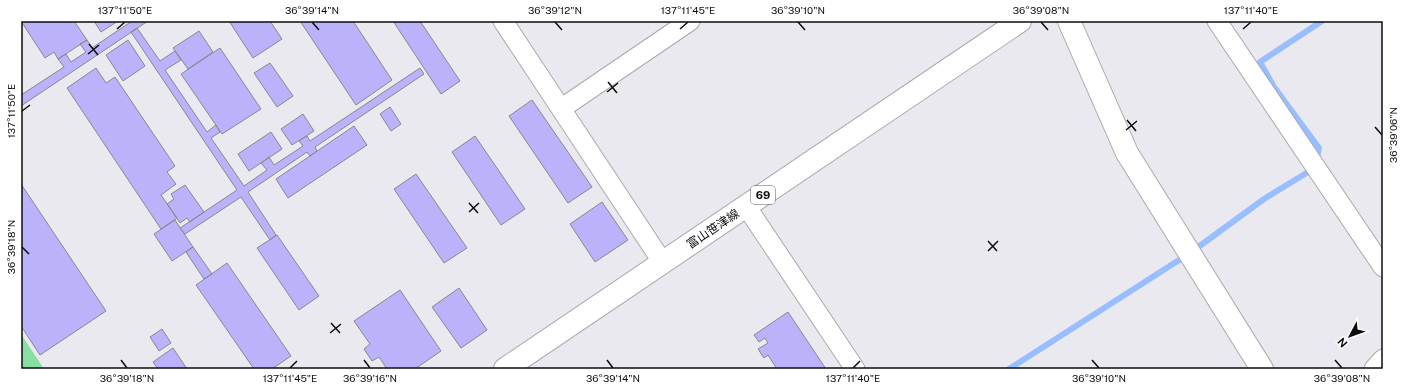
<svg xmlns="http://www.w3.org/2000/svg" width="1404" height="390" viewBox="0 0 1404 390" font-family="'Public Sans','Noto Sans JP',sans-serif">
  <rect width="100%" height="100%" fill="#e9e9ef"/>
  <path fill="#89dea2" d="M21,334L44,369H21Z"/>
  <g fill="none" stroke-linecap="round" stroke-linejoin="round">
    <path stroke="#99beff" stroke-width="6" d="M1316,161L1319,148L1274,87L1260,62L1322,21
      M1009,369L1190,253L1264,199L1313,169"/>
  </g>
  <path fill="#bab3fb" stroke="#88878d" d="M21,21H74L87,40L58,59L54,52L45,58Z
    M94,21H118L101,32Z
    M132,21H148L21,106V95L64,67L58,59L66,54L71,62L86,52L80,44L87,40L92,48Z
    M229,21H270L282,39L253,58Z
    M300,21H353L392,80L356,105Z
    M393,21H420L460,81L441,94Z
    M137,28L160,61L175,51L181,60L165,70L207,132L216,125L220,132L211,138L244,186L267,170L261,163L269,157L274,165L303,146L299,141L307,136L310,141L420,68L424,74L315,147L317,151L310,156L307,152L248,192L276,235L270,240L241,197L185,234L180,228L237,190L131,32Z
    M199,31L213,52L188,69L173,48Z
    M128,40L145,66L123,81L106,55Z
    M220,48L261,109L222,134L181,74Z
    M270,63L293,96L277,107L254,73Z
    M96,68L106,83L115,77L175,166L167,172L176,184L161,195L177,218L161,229L67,88Z
    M532,100L592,187L568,203L509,116Z
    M390,107L401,124L391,131L380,114Z
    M303,114L314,131L292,145L281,129Z
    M354,126L367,145L288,198L276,179Z
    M271,132L282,149L249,171L238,154Z
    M475,136L525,209L501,225L452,152Z
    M416,174L467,248L444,263L394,189Z
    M21,184L106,311L40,355L21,326Z
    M185,185L204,212L190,222L187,218L180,223L167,204L174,199L171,194Z
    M602,202L628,240L595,262L570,224Z
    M175,220L193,247L172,261L154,234Z
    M277,235L319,296L299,310L257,248Z
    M193,247L212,274L204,279L186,252Z
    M227,263L291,356L272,369H254L196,285Z
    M459,288L487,330L461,348L432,307Z
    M400,290L441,351L415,369H387L379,357L372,361L364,349L370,344L354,321Z
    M788,312L826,369H777L768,355L764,358L758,349L768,343L765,338L759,342L754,335Z
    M162,329L171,343L159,351L150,337Z
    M173,348L187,369H158L153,362Z"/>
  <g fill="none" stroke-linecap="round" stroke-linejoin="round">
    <g stroke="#a9a9af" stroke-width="21">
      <path id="street" d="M503,21L663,263
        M1217,21L1383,267
        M562,108L690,21
        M746,206L855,369
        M1374,369L1383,359"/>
    </g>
    <g stroke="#a9a9af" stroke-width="24">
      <path id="secondary" d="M1069,21L1127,153L1262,369"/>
    </g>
    <g stroke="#a9a9af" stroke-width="24">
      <path id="primary" d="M505,369L1020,21"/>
    </g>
    <use href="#street" stroke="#fff" stroke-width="19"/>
    <use href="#secondary" stroke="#fff" stroke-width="22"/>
    <use href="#primary" stroke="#fff" stroke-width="22"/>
  </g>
  <path fill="none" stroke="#0d0d0f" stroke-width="1.5" d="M312,22L319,30M555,22L562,30M798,22L805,30M1041,22L1048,30M117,29L125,22M680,29L688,22M1243,29L1251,22M89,44L98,55M88,54L99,45M608,82L617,93M607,92L618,83M22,111L30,105M1127,120L1136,131M1375,127L1382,135M1126,130L1137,121M469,203L478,213M469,212L479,203M988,241L997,251M22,247L29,254M988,251L998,241M331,323L340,333M330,333L341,324M121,360L127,368M364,360L370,368M607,360L613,368M1092,360L1099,368M1335,360L1342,368M290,368L297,361M853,368L860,361"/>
  <g text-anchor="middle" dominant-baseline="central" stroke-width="3" stroke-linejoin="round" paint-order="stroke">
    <rect fill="#fff" stroke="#565657" stroke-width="1" x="751" y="186" width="24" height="18" rx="3"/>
    <g font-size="11" font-weight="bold" fill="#0d0d0f">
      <text x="763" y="195">69</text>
    </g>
    <g font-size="12" fill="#0d0d0f" stroke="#fff">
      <text transform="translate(713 229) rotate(-34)">富山笹津線</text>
    </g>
  </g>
  <rect width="1404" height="390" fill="none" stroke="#ffffff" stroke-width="44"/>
  <g transform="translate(1350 336) rotate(229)" stroke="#ffffff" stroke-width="3" paint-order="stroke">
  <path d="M0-3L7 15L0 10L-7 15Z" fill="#0d0d0f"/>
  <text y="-6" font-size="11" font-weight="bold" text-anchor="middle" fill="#0d0d0f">N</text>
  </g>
  <rect x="22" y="22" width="1360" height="346" fill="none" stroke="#0d0d0f" stroke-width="1.5"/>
  <g font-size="10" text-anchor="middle" fill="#0d0d0f">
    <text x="125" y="14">137°11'50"E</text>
    <text x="312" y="14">36°39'14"N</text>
    <text x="555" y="14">36°39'12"N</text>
    <text x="688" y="14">137°11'45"E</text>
    <text x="798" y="14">36°39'10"N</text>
    <text x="1041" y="14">36°39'08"N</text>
    <text x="1251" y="14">137°11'40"E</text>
    <text transform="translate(11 111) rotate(-90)" y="4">137°11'50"E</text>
    <text transform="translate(1393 135) rotate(-90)" y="4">36°39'06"N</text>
    <text transform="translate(11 247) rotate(-90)" y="4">36°39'18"N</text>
    <text x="127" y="382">36°39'18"N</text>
    <text x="290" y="382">137°11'45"E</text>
    <text x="370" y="382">36°39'16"N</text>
    <text x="613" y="382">36°39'14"N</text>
    <text x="853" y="382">137°11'40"E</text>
    <text x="1099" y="382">36°39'10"N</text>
    <text x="1342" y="382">36°39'08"N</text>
  </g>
</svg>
